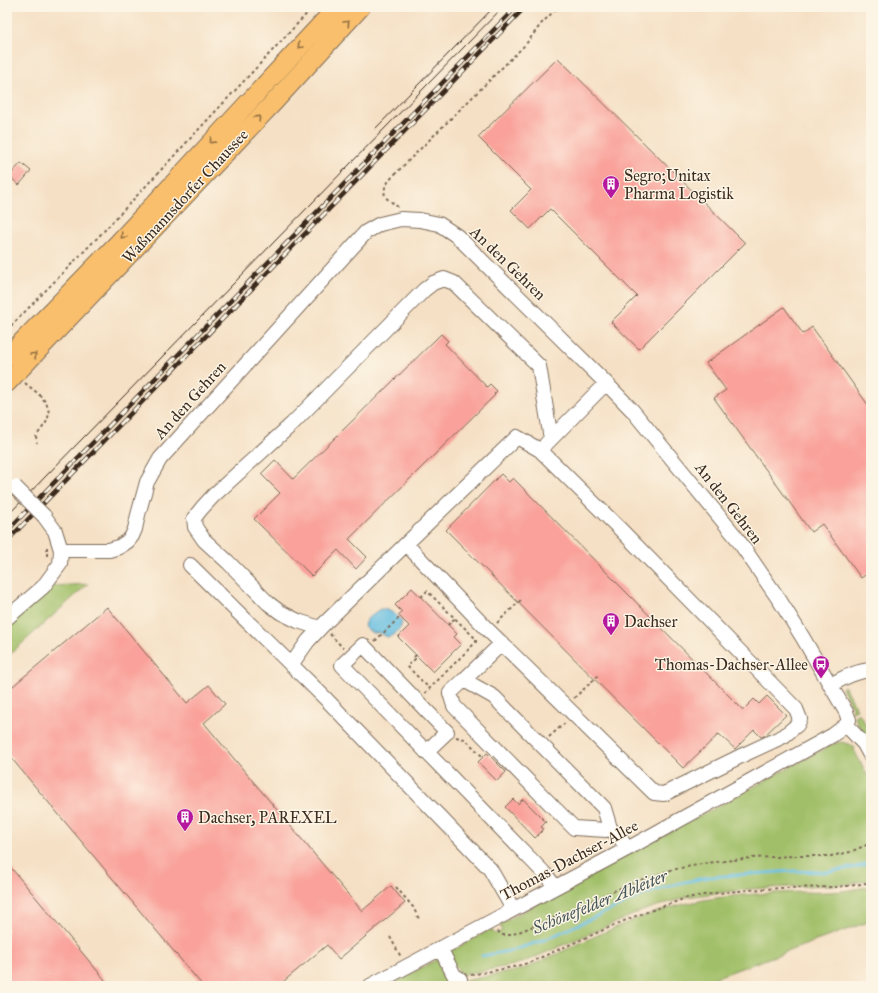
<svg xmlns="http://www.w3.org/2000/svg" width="878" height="993" viewBox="0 0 878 993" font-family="'IM FELL Great Primer',serif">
  <rect width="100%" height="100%" fill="#fcf5e5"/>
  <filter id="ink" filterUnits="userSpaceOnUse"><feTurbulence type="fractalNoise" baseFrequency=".025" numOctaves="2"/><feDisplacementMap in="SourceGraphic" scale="8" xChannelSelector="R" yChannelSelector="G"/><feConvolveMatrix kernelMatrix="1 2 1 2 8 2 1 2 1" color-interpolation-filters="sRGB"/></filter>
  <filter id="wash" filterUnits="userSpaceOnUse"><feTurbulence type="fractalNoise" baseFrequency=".012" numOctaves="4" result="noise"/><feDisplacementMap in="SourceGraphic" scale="16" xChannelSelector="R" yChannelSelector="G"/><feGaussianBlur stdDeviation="0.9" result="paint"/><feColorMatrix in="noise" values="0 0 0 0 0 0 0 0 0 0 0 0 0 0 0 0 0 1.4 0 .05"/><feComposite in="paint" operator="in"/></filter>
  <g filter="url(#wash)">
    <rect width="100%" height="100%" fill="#f5e0c5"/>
    <path fill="#a0bf67" stroke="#6e7442" d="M88,584L7,657V626L52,586Z
      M844,686L857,709L852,712H851L853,709L842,688Z
      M859,713L871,735V739L867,740L854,716Z
      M840,742C846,743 850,744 855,748L854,750L871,782V880L848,884L750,889L686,897L642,911L524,962L514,965L462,975L446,954L491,929L495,934L502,931L500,924L831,745Z
      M871,886V921L692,986H461V984L464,981L519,970L528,967C584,942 644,910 704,900C737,894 771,893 804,892C812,892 819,893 826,892C841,892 856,889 871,886Z
      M438,959L456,984L455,986H387Z"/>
    <path fill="#64bde1" stroke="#507480" d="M380,609C390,609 395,614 402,621L401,627L394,635L387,637L380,633H372L364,626C365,618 373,614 380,609Z"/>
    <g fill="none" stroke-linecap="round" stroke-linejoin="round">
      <path stroke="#64bde1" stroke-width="3" d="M482,956L514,950L544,940L648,893L680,883L710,877L793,871L826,872L857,867L871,862"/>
    </g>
    <g id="blocks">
      <path fill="#f9a19a" d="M558,58L745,243L639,349L611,322L637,296L550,209L530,229L511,210L531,190L478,137Z
        M21,163L31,171L19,185L9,176Z
        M784,307L803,334L812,327L871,409V571L861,578L822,524L811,532L714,398L726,390L706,363Z
        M441,334L448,341L445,344L487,387L490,384L497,391L494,394L495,395L349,539L367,557L356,569L338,550L312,576L254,519L280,493L261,474L275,460L293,479Z
        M501,474L509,482L513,478L743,710L754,699L759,704L767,696L786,715L764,736L761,737L754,730L735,749L719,734L683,768L446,530Z
        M412,588L457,634L454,637L461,644L433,672L398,637L409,626L398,615L402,612L395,605Z
        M107,607L187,703L209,685L225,704L204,723L362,911L391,886L405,903L339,959L327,945L278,986H203L7,753V691Z
        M487,753L506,772L497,781L478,762Z
        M513,799L518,804L523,799L546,822L541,827L544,829L535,838L505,807Z
        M7,863L110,986H7Z"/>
    </g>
  </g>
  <g filter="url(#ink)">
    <use href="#blocks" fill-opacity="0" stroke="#7c6a58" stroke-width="1"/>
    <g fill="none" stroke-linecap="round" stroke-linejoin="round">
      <g stroke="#7c6a58" stroke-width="16">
        <path id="minor" d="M517,437L540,450L620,529L796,709L800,719L797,725L784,736L743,755L664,794L654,793L485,627L406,544Z
          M546,444L606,383
          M61,550H109L119,547L128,541L132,536L135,529L138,515L147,482L160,459L366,232L380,224L401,219L420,220L439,224L457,236L606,383L632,410L736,537L780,601L803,638L846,712L849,720L846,725L833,735L627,849L370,986
          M190,565L326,699L490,869L513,909
          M7,618L43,587L60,564L61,550L55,531L44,516
          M320,628L298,621L280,612L268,603L228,562L204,540L195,527L194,518L202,508L213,496L292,424L424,290L433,283L444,279L454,283L539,366L551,439
          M291,665L308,641L323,625L406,544
          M464,680L494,697L604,808L610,828L606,830L574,828L454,706L450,693Z
          M464,680L502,643
          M831,685C844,677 856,671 871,670
          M846,725L864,744L871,757
          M426,752L447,732L363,645L342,665L547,876L555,887
          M610,828L621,839L627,849
          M440,948L454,975L460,979"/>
      </g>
      <g stroke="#7c6a58" stroke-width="20">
        <path id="major" d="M7,357L116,245L337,7
          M7,383L274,102L361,7"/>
      </g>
      <path stroke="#7c6a58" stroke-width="2" stroke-dasharray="3 3" stroke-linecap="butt" d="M398,207L385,197C383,186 387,184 393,176L526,44L541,24L558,7
        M7,330L103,232L313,7
        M25,383C37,393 54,403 47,421C44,426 39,432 36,437L37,443
        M47,547V557
        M421,597L427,591L476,639V642L425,693
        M497,623L498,622L522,599
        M448,625L455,618
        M330,634L343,648
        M375,641L400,617
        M416,655L413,658L415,659L407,666L430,689
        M574,698L598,676
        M456,737L465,739L483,757
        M549,737L565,723
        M396,887L413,907L420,921
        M498,931L501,935H511L549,920L634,882L671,870L707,863L751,858L796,856H831L850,852L871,843
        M390,937L401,957
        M471,975L513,967L528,963L633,917L686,898L717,893L748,890L781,888L836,887L856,885L871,882"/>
      <use href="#minor" stroke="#fff" stroke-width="14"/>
      <use href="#major" stroke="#f9bf6c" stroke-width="18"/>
      <path stroke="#3b2a1e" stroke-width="1" d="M375,129L494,7
        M7,516L503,7"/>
      <g stroke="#3b2a1e" stroke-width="4.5">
        <path id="rail" d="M7,531L516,7
          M7,541L525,7"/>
      </g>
      <use href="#rail" stroke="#fcf5e5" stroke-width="3" stroke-dasharray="9" stroke-linecap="butt"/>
      <g stroke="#7c6a58" stroke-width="16" stroke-linecap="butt">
        <path id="minor-bridge" d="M15,487L44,516"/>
      </g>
      <use href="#minor-bridge" stroke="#fff" stroke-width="14"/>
    </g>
    <defs><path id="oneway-chevron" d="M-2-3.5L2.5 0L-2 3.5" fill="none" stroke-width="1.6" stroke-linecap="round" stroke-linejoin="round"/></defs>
    <g stroke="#906d41">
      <use href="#oneway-chevron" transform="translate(347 23) rotate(-47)"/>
      <use href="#oneway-chevron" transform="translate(300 46) rotate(133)"/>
      <use href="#oneway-chevron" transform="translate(258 118) rotate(-47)"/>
      <use href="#oneway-chevron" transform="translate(212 141) rotate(133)"/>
      <use href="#oneway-chevron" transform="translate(123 236) rotate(133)"/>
      <use href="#oneway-chevron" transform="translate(34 355) rotate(-47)"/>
    </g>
  </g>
  <defs>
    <g id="building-pin" transform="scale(0.9)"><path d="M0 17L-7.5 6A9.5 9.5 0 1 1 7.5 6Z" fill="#b5179e" stroke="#fcf5e5"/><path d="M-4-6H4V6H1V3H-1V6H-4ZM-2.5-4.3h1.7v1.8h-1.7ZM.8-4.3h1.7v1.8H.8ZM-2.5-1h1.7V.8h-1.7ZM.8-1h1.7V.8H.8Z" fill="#fff"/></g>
    <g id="bus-pin" transform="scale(0.9)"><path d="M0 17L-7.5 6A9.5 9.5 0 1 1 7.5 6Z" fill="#b5179e" stroke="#fcf5e5"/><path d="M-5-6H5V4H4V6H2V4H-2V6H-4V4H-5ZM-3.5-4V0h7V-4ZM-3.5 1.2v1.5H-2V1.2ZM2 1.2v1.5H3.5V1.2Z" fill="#fff"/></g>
  </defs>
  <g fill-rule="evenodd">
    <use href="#building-pin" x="611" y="184"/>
    <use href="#building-pin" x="611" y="621"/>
    <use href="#bus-pin" x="821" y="664"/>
    <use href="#building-pin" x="185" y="817"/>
  </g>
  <g text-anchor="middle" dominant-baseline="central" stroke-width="3" stroke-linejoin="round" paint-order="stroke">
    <g font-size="16" fill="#3b2a1e" stroke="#fcf5e5" text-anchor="start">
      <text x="624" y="175">Segro;Unitax<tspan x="624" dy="18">Pharma Logistik</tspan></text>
      <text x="624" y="621">Dachser</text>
      <text x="808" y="664" text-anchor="end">Thomas-Dachser-Allee</text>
      <text x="198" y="817">Dachser, PAREXEL</text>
    </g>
    <g font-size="16" fill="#3b2a1e" stroke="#fcf5e5">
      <text transform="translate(185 196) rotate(-47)">Waßmannsdorfer Chaussee</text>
      <text transform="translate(508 263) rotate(44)">An den Gehren</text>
      <text transform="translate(190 400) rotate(-48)">An den Gehren</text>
      <text transform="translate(729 503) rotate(52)">An den Gehren</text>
      <text transform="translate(569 860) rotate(-28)">Thomas-Dachser-Allee</text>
    </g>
    <g font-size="17" font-style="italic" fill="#475658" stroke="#fcf5e5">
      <text transform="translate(600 902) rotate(-22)">Schönefelder Ableiter</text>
    </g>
  </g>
  <rect width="878" height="993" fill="none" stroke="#fcf5e5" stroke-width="24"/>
</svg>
